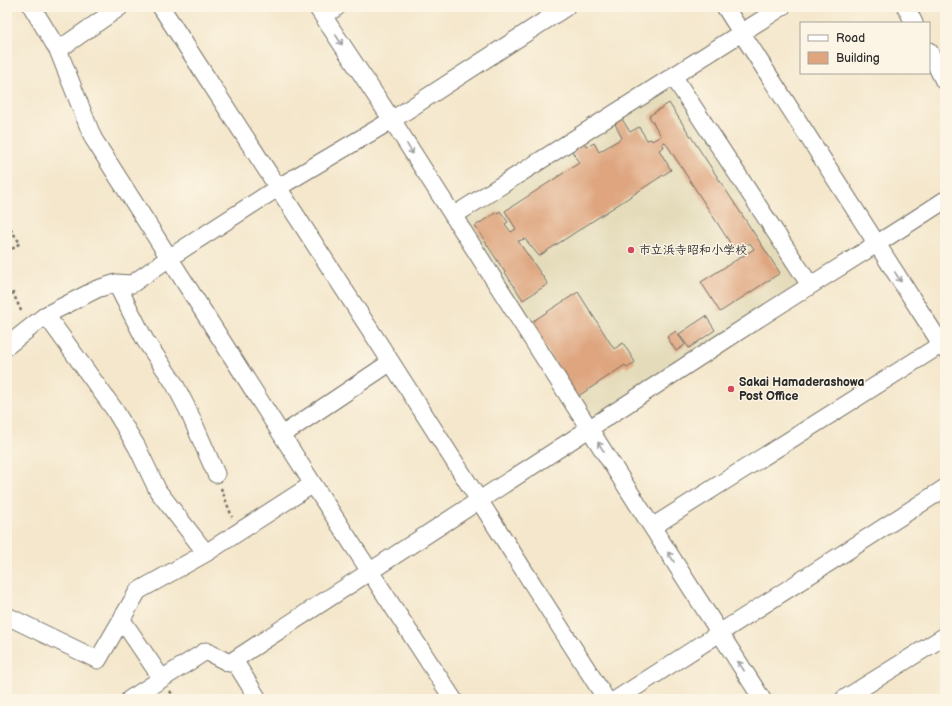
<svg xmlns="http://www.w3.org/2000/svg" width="952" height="706" viewBox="0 0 952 706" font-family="'Balsamiq Sans','Klee One',sans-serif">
  <rect width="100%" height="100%" fill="#fcf5e5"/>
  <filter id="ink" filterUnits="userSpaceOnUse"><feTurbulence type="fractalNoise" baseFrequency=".025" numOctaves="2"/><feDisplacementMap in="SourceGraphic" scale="8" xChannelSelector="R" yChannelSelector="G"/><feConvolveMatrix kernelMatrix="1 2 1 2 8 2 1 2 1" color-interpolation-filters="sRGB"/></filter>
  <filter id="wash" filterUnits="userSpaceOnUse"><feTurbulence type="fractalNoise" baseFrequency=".012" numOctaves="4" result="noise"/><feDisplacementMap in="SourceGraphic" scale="16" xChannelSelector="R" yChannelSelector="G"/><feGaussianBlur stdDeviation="0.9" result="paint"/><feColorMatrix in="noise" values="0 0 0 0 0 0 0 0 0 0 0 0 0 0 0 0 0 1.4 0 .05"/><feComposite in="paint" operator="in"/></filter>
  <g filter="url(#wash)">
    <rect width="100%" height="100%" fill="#f4e7cc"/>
    <path fill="#e4dbba" d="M673,76L810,285L589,427L453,216Z"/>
    <g id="blocks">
      <path fill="#dea57f" d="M669,103L780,273L720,312L701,282L754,249L750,243L736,252L665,142L662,143L664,147L659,150L671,170L539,256L525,239L518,241L548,284L523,300L475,226L497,212L498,213L500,211L508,222L505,224L511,232L516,229L505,211L579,163L572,151L584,143L587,147L594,143L599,152L622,138L615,124L622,119L630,132L639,127L647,140L651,139L652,141L661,136L649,116Z
        M578,292L614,349L623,343L635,362L627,368L625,365L577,397L530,323Z
        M706,316L715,330L689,348L679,334Z
        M676,331L685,345L676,351L667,337Z"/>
    </g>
  </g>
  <g filter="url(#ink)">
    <use href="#blocks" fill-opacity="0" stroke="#716d63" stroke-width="1"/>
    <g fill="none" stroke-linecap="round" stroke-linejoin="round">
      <g stroke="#716d63" stroke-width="19">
        <path id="minor" d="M32,7L58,50L93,138L313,484L453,699
          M161,7C311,237 459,467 606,699
          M317,7L392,120L762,699
          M725,7L945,350
          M906,7L914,23
          M323,16L337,7
          M58,50L120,7
          M929,51L944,81
          M673,76L810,285
          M453,216L782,7
          M116,283L145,340L174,383L188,410L216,474
          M46,315L114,409L137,447L158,491L206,553
          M7,346L46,315L97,289L116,283L132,284L169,258L279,187L392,120L566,7
          M282,435L391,362
          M652,527L945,342
          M7,616L98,660L138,591L206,553L313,484
          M122,620L162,679
          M234,660L258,699
          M130,699L206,651L229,663L234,660C400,551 566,442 733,335C803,289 875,246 945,200
          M617,699L945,488
          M844,699L945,636"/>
      </g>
      <path stroke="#716d63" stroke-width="2.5" stroke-dasharray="3 3" stroke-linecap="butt" d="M7,224L20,243L7,253
        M7,297L13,293L22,313
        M221,488L232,517
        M170,691L175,699"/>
      <use href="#minor" stroke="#fff" stroke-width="17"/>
    </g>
    <defs><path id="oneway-shaft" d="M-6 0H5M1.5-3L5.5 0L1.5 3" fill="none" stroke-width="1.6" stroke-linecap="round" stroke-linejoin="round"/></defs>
    <g stroke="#a0a0a0">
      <use href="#oneway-shaft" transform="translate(339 40) rotate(57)"/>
      <use href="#oneway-shaft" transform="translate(410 149) rotate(58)"/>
      <use href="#oneway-shaft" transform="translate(898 277) rotate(57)"/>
      <use href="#oneway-shaft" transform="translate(601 447) rotate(-122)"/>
      <use href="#oneway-shaft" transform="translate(671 557) rotate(-122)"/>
      <use href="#oneway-shaft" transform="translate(741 666) rotate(-123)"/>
    </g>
  </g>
  <g fill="#d1495b" stroke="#fcf5e5" stroke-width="1.5">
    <circle cx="631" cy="250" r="4"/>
    <circle cx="731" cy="389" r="4"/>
  </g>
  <g text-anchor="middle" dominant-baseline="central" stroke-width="3" stroke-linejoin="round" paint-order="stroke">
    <g font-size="12" font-weight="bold" fill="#2b2b2b" stroke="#fcf5e5" text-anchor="start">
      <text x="639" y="250">市立浜寺昭和小学校</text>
      <text x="739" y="382">Sakai Hamaderashowa<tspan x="739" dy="14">Post Office</tspan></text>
    </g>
  </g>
  <rect width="952" height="706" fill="none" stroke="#fcf5e5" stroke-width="24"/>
  <rect x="800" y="22" width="130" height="52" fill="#fcf5e5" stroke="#a8a49b"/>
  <rect x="808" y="35" width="20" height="6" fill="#ffffff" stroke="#a8a49b"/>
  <text x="836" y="42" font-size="12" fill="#2b2b2b">Road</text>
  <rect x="808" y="52" width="20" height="12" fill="#dea57f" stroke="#a8a49b"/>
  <text x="836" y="62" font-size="12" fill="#2b2b2b">Building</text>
</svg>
